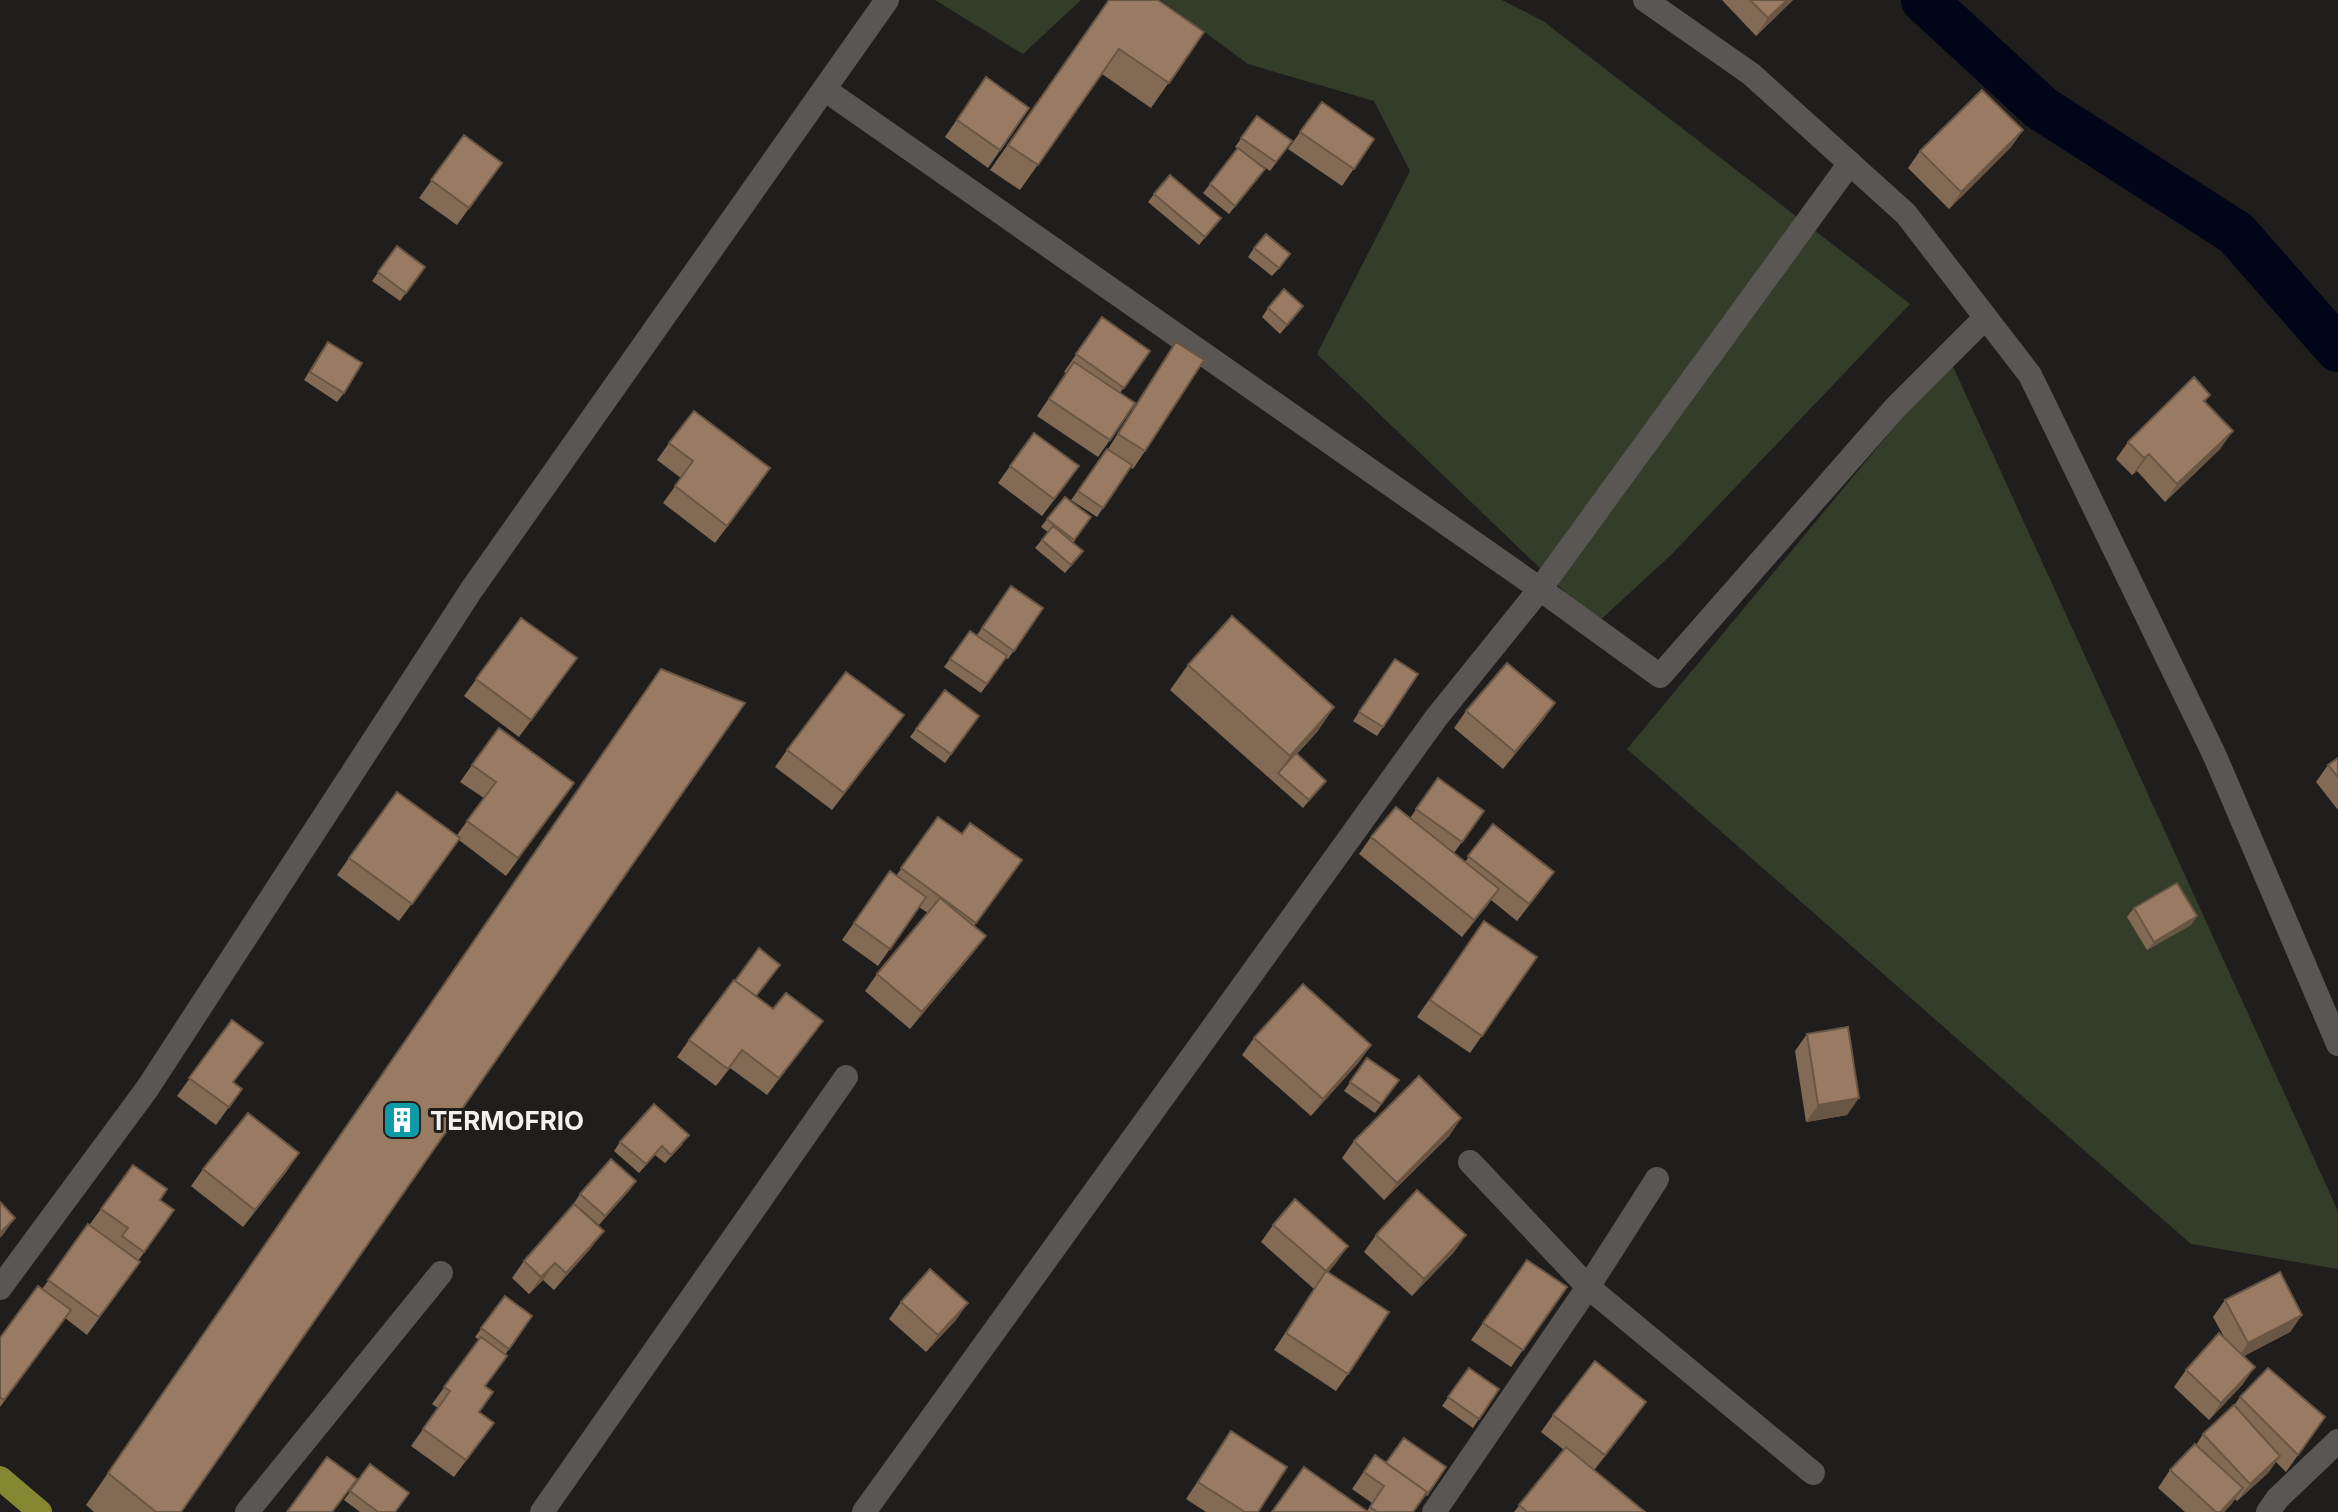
<svg xmlns="http://www.w3.org/2000/svg" width="2338" height="1512" viewBox="0 0 2338 1512" font-family="Inter,sans-serif">
  <rect width="100%" height="100%" fill="#201e1c"/>
  <path fill="#343d2a" d="M935,0H1081L1023,54Z
    M1161,0H1502L1543,21L1910,304L1671,555L1597,623L1317,354L1410,171L1374,101L1248,64Z
    M1950,360L2338,1211V1269L2191,1244L1627,749Z"/>
  <g fill="none" stroke-linecap="round" stroke-linejoin="round">
    <path stroke="#000517" stroke-width="46" d="M1924,0L2041,108L2236,233L2338,349"/>
    <path stroke="#595654" stroke-width="24" d="M1645,0L1751,74L1906,214L2030,375L2214,754L2338,1044
      M824,89L1540,589L1850,163
      M1470,1162L1588,1287L1813,1473
      M0,1288L147,1089L472,589L887,0
      M247,1512L441,1273
      M542,1512L846,1077
      M864,1512L1436,718L1540,589L1660,676L1895,408L1985,318
      M1434,1512L1588,1287L1657,1179
      M2268,1512L2278,1498L2338,1441"/>
    <path stroke="#858733" stroke-width="24" d="M0,1478L40,1512"/>
  </g>
  <path fill="#836a54" d="M1109,0L1204,32L1151,108L1102,74L1020,190L990,170Z
    M1722,0H1793L1756,36Z
    M986,77L1029,108L988,168L945,137Z
    M1322,102L1374,139L1342,186L1288,149Z
    M1257,116L1292,141L1270,171L1250,157L1265,169L1229,214L1203,193L1238,149L1235,147Z
    M2023,130L2011,147L1949,209L1908,168L1920,151Z
    M464,135L502,163L457,225L419,198Z
    M1154,194L1221,218L1199,245L1148,202Z
    M397,246L425,267L400,301L372,281Z
    M1254,248L1284,263L1272,276L1248,257Z
    M1303,306L1280,334L1262,317L1268,308Z
    M1102,317L1150,351L1120,393L1110,440L1098,457L1037,416L1066,373L1064,372Z
    M1176,342L1145,451L1133,469L1130,467L1097,517L1071,500L1108,449Z
    M322,350L344,393L337,402L304,380Z
    M2210,395L2205,402L2221,448L2165,502L2137,471L2132,475L2116,459L2128,442Z
    M669,443L758,486L715,543L663,503L681,478L657,460Z
    M1010,466L1067,483L1042,516L998,483Z
    M1091,517L1073,543L1076,560L1065,573L1035,548L1048,532L1041,527L1047,519Z
    M1011,586L1043,608L1008,659L1006,658L981,693L944,667L970,631L977,635Z
    M521,618L577,658L519,737L464,696Z
    M1395,659L1383,727L1377,736L1353,721Z
    M1188,665L1334,707L1317,732L1297,754L1326,781L1303,808L1170,690Z
    M661,669L181,1512H94L86,1505Z
    M945,690L979,716L945,763L910,737Z
    M1555,703L1543,720L1503,769L1454,728L1466,711Z
    M892,732L832,810L775,767L787,750Z
    M2338,758V810L2316,782L2328,765Z
    M472,765L574,783L506,876L459,840L399,921L337,875L349,858L457,835L484,798L460,782Z
    M1438,778L1484,811L1454,853L1465,862L1493,824L1542,889L1517,921L1491,900L1462,937L1359,854L1371,837L1410,818Z
    M938,817L962,834L1022,860L974,926L986,936L973,953L910,1029L865,991L877,974L928,913L919,907L878,966L842,940L890,871L896,876Z
    M2134,908L2197,916L2191,925L2147,950L2127,917Z
    M1484,921L1537,957L1470,1053L1417,1017Z
    M756,997L773,1009L823,1021L767,1095L730,1068L716,1086L677,1057L689,1040Z
    M232,1020L234,1083L242,1089L216,1125L177,1096Z
    M1807,1034L1847,1115L1806,1122L1795,1051Z
    M1254,1038L1371,1045L1359,1062L1311,1116L1242,1055Z
    M1367,1058L1399,1080L1375,1113L1344,1091Z
    M1461,1118L1449,1136L1384,1200L1342,1158L1354,1141Z
    M620,1142L683,1144L665,1163L655,1155L639,1173L614,1151Z
    M203,1169L287,1171L243,1227L191,1186Z
    M636,1181L599,1225L574,1203L580,1194Z
    M160,1200L174,1210L138,1261L140,1262L87,1335L65,1318L0,1407V1338L42,1289L101,1209Z
    M1273,1225L1348,1246L1328,1273L1348,1374L1336,1391L1274,1350L1314,1289L1261,1242Z
    M1376,1235H1466L1454,1252L1412,1296L1364,1252Z
    M591,1248L554,1290L543,1280L529,1294L512,1278L524,1261Z
    M1527,1260L1567,1287L1511,1367L1471,1340Z
    M505,1296L532,1316L505,1355L485,1387L479,1412L494,1423L454,1477L411,1446L438,1408L432,1404L479,1340L475,1337Z
    M2225,1300L2302,1315L2290,1332L2244,1356L2243,1384L2209,1420L2174,1387L2186,1370L2224,1337L2213,1317Z
    M901,1302L956,1320L926,1352L889,1319Z
    M1469,1368L1499,1389L1473,1428L1442,1406Z
    M2240,1397L2325,1417L2286,1472L2276,1462L2268,1473L2237,1501L2235,1499L2224,1512H2185L2158,1488L2170,1470L2196,1445L2203,1434L2233,1407Z
    M1553,1415L1634,1419L1594,1470L1645,1512H1514L1564,1450L1541,1432Z
    M1231,1431L1258,1512H1206L1186,1499Z
    M1375,1455L1386,1463L1446,1467L1420,1503H1419L1413,1512H1272L1367,1511L1372,1503L1352,1489Z
    M370,1464L395,1512H360L344,1500Z"/>
  <path fill="#6a5645" d="M1787,0H1793L1756,36L1768,18Z
    M2023,130L2011,147L1949,209L1961,192Z
    M2233,431L2221,448L2165,502L2177,484Z
    M2149,454L2137,471L2132,475L2144,458Z
    M1555,703L1543,720L1503,769L1515,752Z
    M1334,707L1317,732L1279,773H1278L1290,756Z
    M904,715L892,732L832,810L844,793Z
    M1554,872L1542,889L1517,921L1529,904Z
    M1499,889L1487,906L1462,937L1474,920Z
    M2197,916L2191,925L2147,950L2154,942Z
    M986,936L973,953L910,1029L922,1012Z
    M823,1021L811,1038L767,1095L779,1078Z
    M1371,1045L1359,1062L1311,1116L1323,1099Z
    M1859,1098L1847,1115L1806,1122L1818,1105Z
    M1461,1118L1449,1136L1384,1200L1397,1183Z
    M299,1153L287,1171L243,1227L255,1210Z
    M636,1181L630,1190L599,1225L605,1216Z
    M15,1218L3,1235L0,1238V1233Z
    M604,1231L591,1248L554,1290L566,1273Z
    M1466,1235L1454,1252L1412,1296L1424,1279Z
    M1348,1246L1336,1263L1317,1285L1326,1271Z
    M555,1263L543,1280L529,1294L541,1277Z
    M968,1303L956,1320L926,1352L938,1335Z
    M2302,1315L2290,1332L2236,1360L2248,1343Z
    M2255,1367L2243,1384L2209,1420L2221,1403Z
    M1646,1402L1634,1419L1593,1472L1605,1455Z
    M2280,1456L2268,1473L2237,1501L2250,1484Z
    M2243,1488L2231,1505L2224,1512H2220Z"/>
  <path fill="#987b62" stroke="#6a5645" stroke-width="2" d="M1109,0H1158L1204,32L1169,83L1119,49L1038,165L1008,145Z
    M1750,0H1787L1768,18Z
    M986,77L1029,108L1000,150L957,120Z
    M1982,90L2023,130L1961,192L1920,151Z
    M1322,102L1374,139L1354,169L1300,132Z
    M1257,116L1292,141L1276,162L1241,138Z
    M464,135L502,163L469,208L431,180Z
    M1238,148L1265,169L1235,206L1210,184Z
    M1170,175L1221,218L1205,237L1154,194Z
    M1266,234L1290,254L1279,268L1254,248Z
    M397,246L425,267L406,293L378,272Z
    M1284,289L1303,306L1287,325L1268,308Z
    M1102,317L1150,351L1124,388L1076,354Z
    M328,342L362,363L344,393L310,372Z
    M1176,342L1204,360L1145,451L1118,434Z
    M1074,362L1135,403L1110,440L1049,399Z
    M2194,377L2210,395L2204,401L2233,431L2177,484L2149,454L2144,458L2128,442Z
    M694,411L770,468L727,526L675,486L693,461L669,443Z
    M1034,433L1079,466L1054,499L1010,466Z
    M1107,449L1132,465L1103,508L1078,491Z
    M1065,497L1091,517L1074,540L1047,519Z
    M1053,526L1083,551L1071,565L1042,540Z
    M1011,586L1043,608L1014,651L982,628Z
    M1232,616L1334,707L1290,756L1188,665Z
    M521,618L577,658L531,720L476,679Z
    M970,631L1007,656L987,684L950,659Z
    M1395,659L1418,674L1383,727L1359,712Z
    M1507,663L1555,703L1515,752L1466,711Z
    M661,669L745,703L181,1512H156L108,1473Z
    M846,672L904,715L844,793L787,750Z
    M945,690L979,716L951,754L916,729Z
    M499,728L574,783L518,858L467,821L496,782L472,765Z
    M1296,753L1326,781L1309,800L1278,773Z
    M2338,758V777L2328,765Z
    M1438,778L1484,811L1462,842L1416,809Z
    M397,792L460,838L412,904L349,858Z
    M1396,807L1499,889L1474,920L1371,837Z
    M938,817L962,834L970,823L1022,860L976,923L901,868Z
    M1493,824L1554,872L1529,904L1468,856Z
    M890,871L926,897L890,949L854,923Z
    M2177,883L2197,916L2154,942L2134,908Z
    M940,898L986,936L922,1012L877,974Z
    M1484,921L1537,957L1482,1036L1430,1000Z
    M759,948L780,965L756,996L735,981Z
    M734,980L773,1009L786,993L823,1021L779,1078L742,1050L728,1069L689,1040Z
    M1303,984L1371,1045L1323,1099L1254,1038Z
    M232,1020L263,1043L233,1082L242,1089L229,1107L189,1078Z
    M1848,1027L1859,1098L1818,1105L1807,1034Z
    M1367,1058L1399,1080L1381,1104L1350,1082Z
    M1419,1076L1461,1118L1397,1183L1354,1141Z
    M654,1104L689,1135L671,1155L662,1146L646,1164L620,1142Z
    M248,1113L299,1153L255,1210L203,1169Z
    M611,1159L636,1181L605,1216L580,1194Z
    M133,1165L167,1189L160,1200L174,1210L144,1252L122,1236L128,1228L101,1209Z
    M1417,1190L1466,1235L1424,1279L1376,1235Z
    M1295,1199L1348,1246L1326,1271L1273,1225Z
    M0,1202L15,1218L0,1233Z
    M574,1204L604,1231L566,1273L555,1263L541,1277L524,1261Z
    M88,1224L140,1262L99,1317L48,1280Z
    M1527,1260L1567,1287L1523,1350L1483,1323Z
    M930,1269L968,1303L938,1335L901,1302Z
    M1326,1271L1389,1312L1348,1374L1286,1333Z
    M2280,1272L2302,1315L2248,1343L2225,1300Z
    M38,1286L71,1310L4,1400L0,1397V1338Z
    M505,1296L532,1316L509,1349L481,1328Z
    M2219,1333L2255,1367L2221,1403L2186,1370Z
    M481,1337L507,1356L485,1386L493,1392L479,1412L494,1423L466,1460L423,1429L450,1391L444,1387Z
    M1595,1361L1646,1402L1605,1455L1553,1415Z
    M1469,1368L1499,1389L1479,1419L1448,1397Z
    M2268,1368L2325,1417L2298,1455L2240,1397Z
    M2234,1405L2280,1456L2250,1484L2203,1434Z
    M1231,1431L1287,1467L1258,1512H1245L1198,1482Z
    M1404,1438L1446,1467L1427,1495L1425,1494L1427,1492L1386,1463Z
    M2195,1444L2243,1488L2220,1512H2216L2170,1470Z
    M1566,1447L1645,1512H1527L1519,1505Z
    M1375,1455L1427,1492L1413,1512H1377L1370,1507L1384,1486L1364,1472Z
    M327,1457L357,1479L332,1512H287Z
    M370,1464L409,1493L395,1512H378L350,1491Z
    M1304,1467L1368,1512H1272Z"/>
  <defs>
    <g id="building-square" transform="scale(2)"><rect x="-9" y="-9" width="18" height="18" rx="4" fill="#0f9aa8" stroke="#201e1c"/><path d="M-4-6H4V6H1V3H-1V6H-4ZM-2.5-4.3h1.7v1.8h-1.7ZM.8-4.3h1.7v1.8H.8ZM-2.5-1h1.7V.8h-1.7ZM.8-1h1.7V.8H.8Z" fill="#fff"/></g>
  </defs>
  <g fill-rule="evenodd">
    <use href="#building-square" x="402" y="1120"/>
  </g>
  <g text-anchor="middle" dominant-baseline="central" stroke-width="6" stroke-linejoin="round" paint-order="stroke">
    <g font-size="26" font-weight="bold" fill="#f3f1f0" stroke="#201e1c" text-anchor="start">
      <text x="430" y="1120">TERMOFRIO</text>
    </g>
  </g>
</svg>
